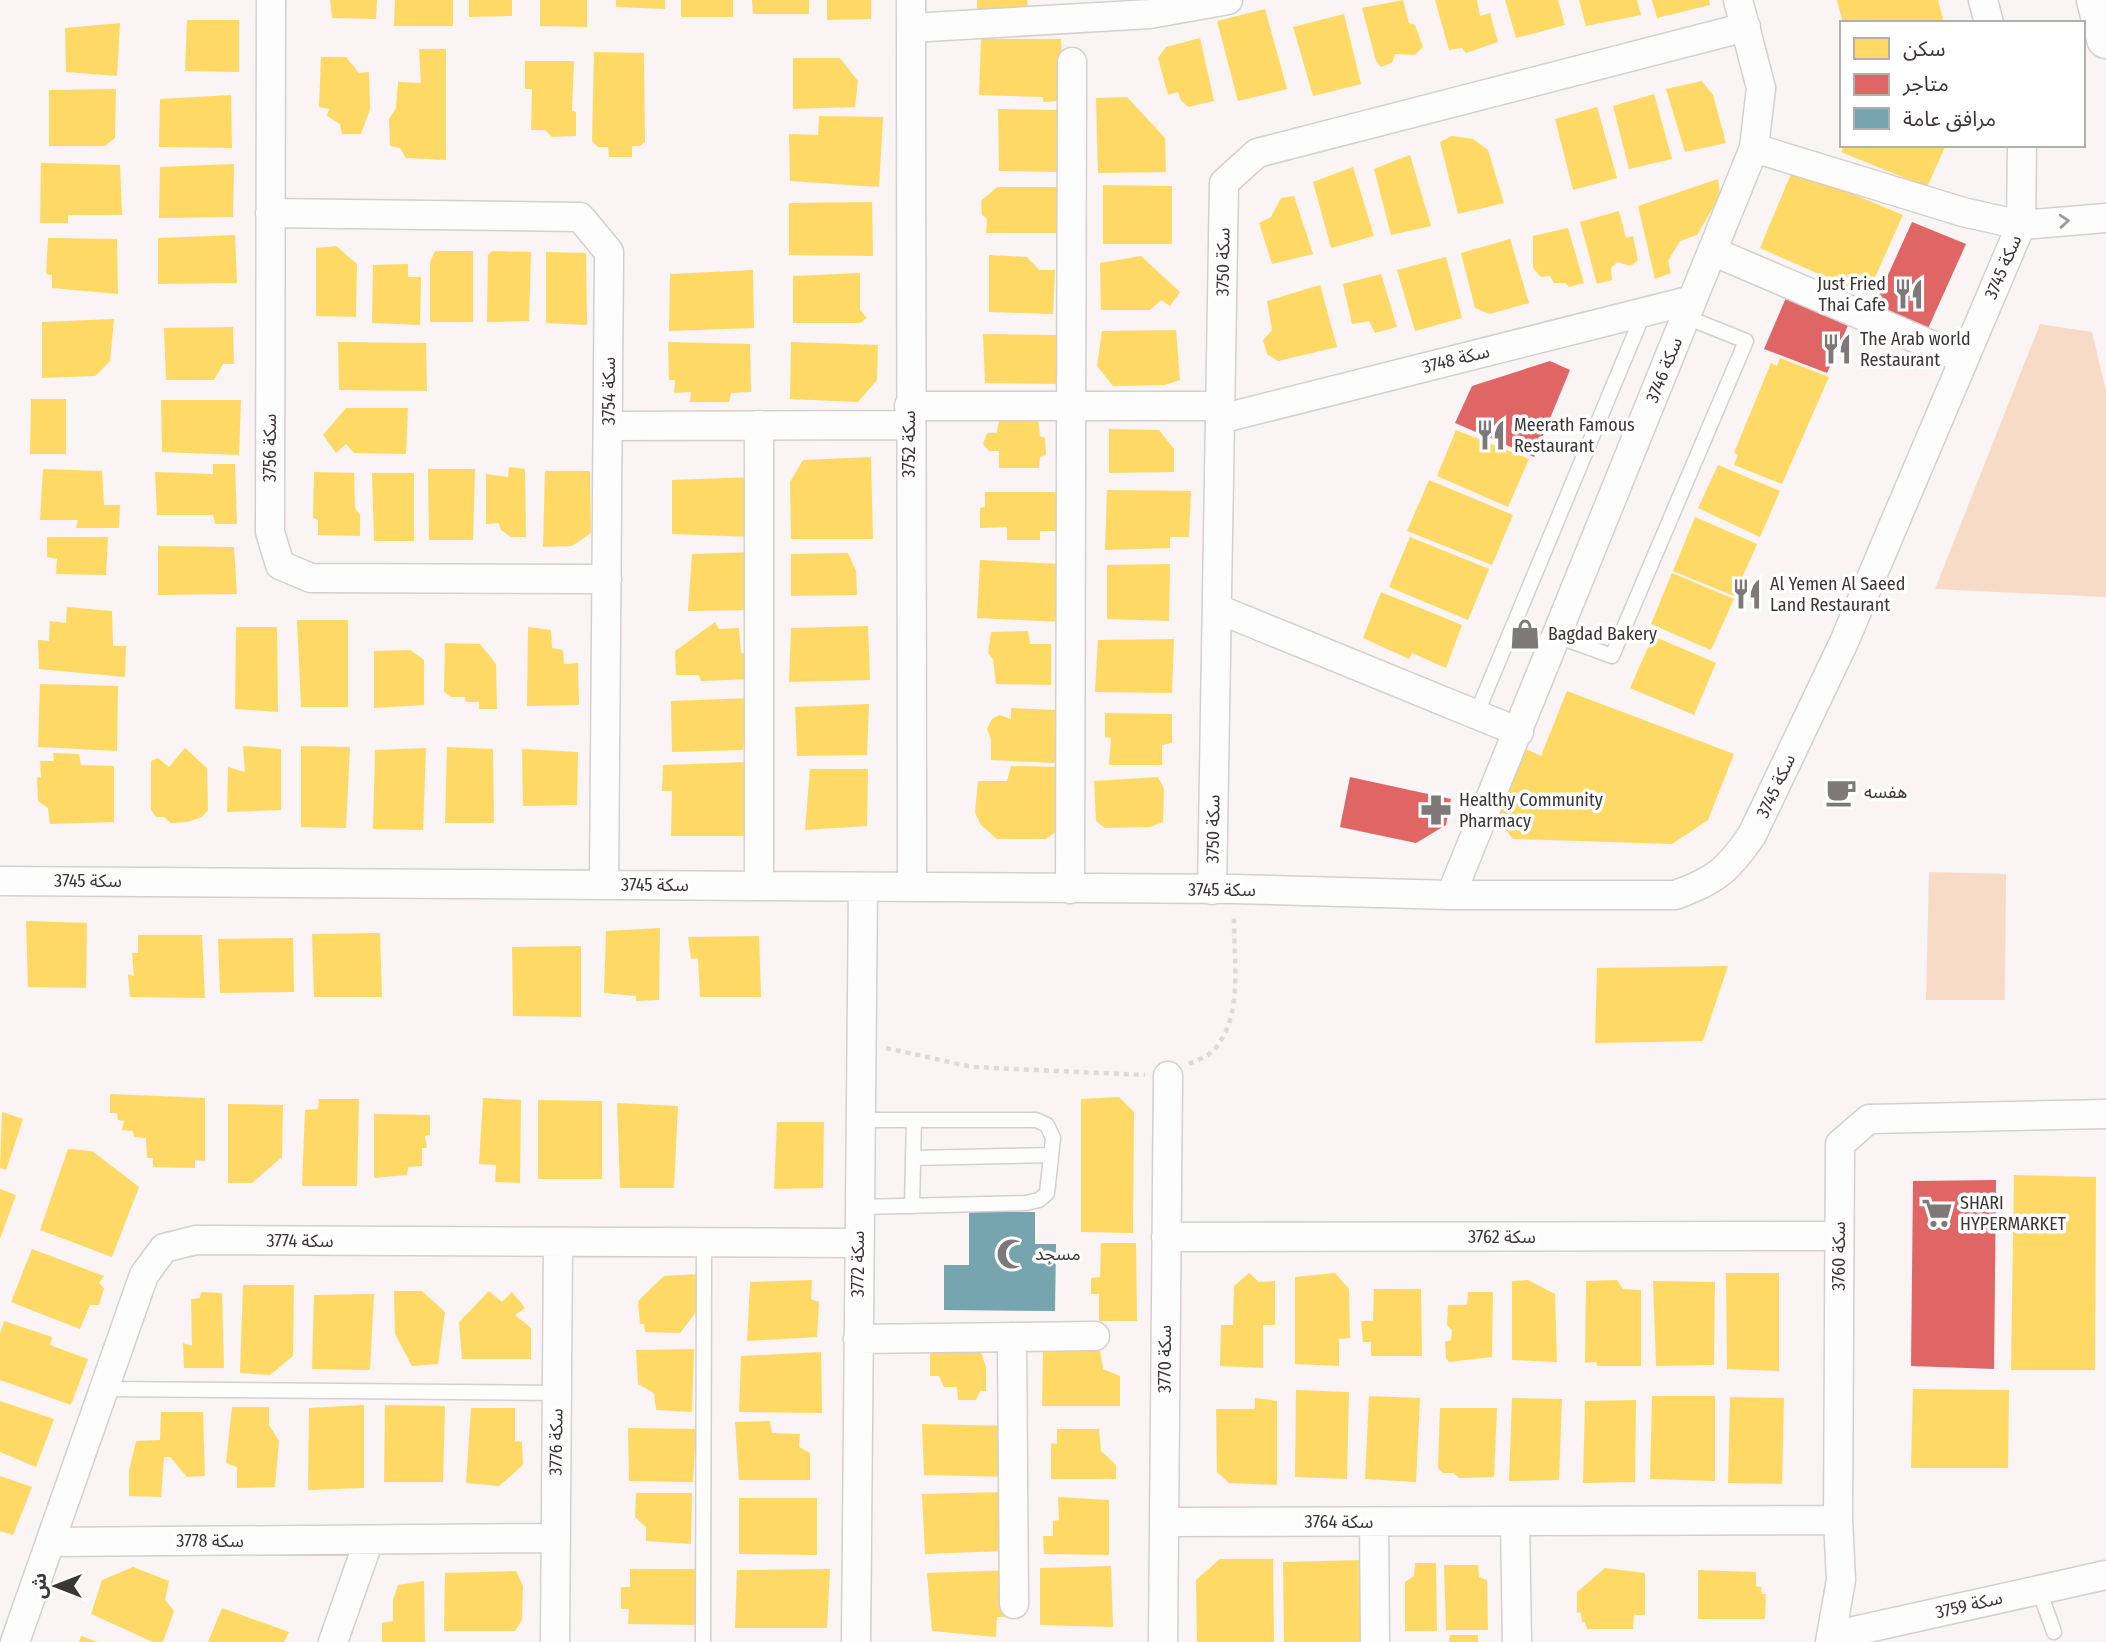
<svg xmlns="http://www.w3.org/2000/svg" width="2106" height="1642" viewBox="0 0 2106 1642" font-family="'Fira Sans Condensed','Noto Sans Arabic',sans-serif">
  <rect width="100%" height="100%" fill="#faf4f4"/>
  <path fill="#f8dbc7" d="M2040,324L2092,332L2106,391V597L1935,589Z
    M1929,872L2006,874L2005,1000H1926Z"/>
  <path fill="#ffd966" d="M330,0H377L376,19L332,18Z
    M395,0H453V26H394Z
    M469,0H512V16L469,17Z
    M540,0H587V27L540,26Z
    M616,0H665V9L616,7Z
    M681,0H733V17H681Z
    M752,0H809V14H753Z
    M827,0H871V19L827,20Z
    M977,0H1027L1028,9L977,12Z
    M1403,0L1409,23L1415,25L1423,47L1415,55L1395,54L1392,63L1381,67L1376,61L1362,8Z
    M1435,0H1477L1480,16L1490,13L1498,42L1466,53L1462,48L1449,50Z
    M1505,0H1558L1565,25L1516,38Z
    M1579,0H1637L1641,15L1586,26Z
    M1652,0H1709L1710,5L1657,18Z
    M1837,0H1938L1944,23H1843Z
    M1265,9L1287,89L1238,101L1217,21Z
    M1344,14L1361,84L1313,96L1293,27Z
    M187,20H239V72L185,71Z
    M120,23L117,76L66,72L65,28Z
    M1200,38L1214,101L1188,107L1181,100L1178,92L1168,95L1158,58L1166,47Z
    M981,39H1061L1063,81L1070,100L1043,102V97L979,95Z
    M419,49H446V160L406,158L400,148L390,146L389,119L396,108L398,82L421,83Z
    M594,52L644,53L645,142L640,146H632V157H609L608,147H598L592,141Z
    M321,57H346L359,73L369,72L370,109L361,134H342L340,124L327,116L329,109L319,107Z
    M793,58H840L858,81L855,107L793,109Z
    M525,61H574L572,111L576,112V136L552,137L545,130H531L532,89H525Z
    M1702,81L1713,95L1726,143L1685,152L1666,89Z
    M116,89L115,138L105,146H49V90Z
    M1654,94L1672,159L1629,169L1613,106Z
    M231,95L232,148L159,147L160,99Z
    M1127,97L1165,138L1166,172L1098,173L1096,98Z
    M1597,107L1617,178L1573,190L1555,119Z
    M998,109L1062,110L1060,172L999,171Z
    M819,116L883,117L879,187L790,181L789,134L818,135Z
    M1452,136L1473,139L1488,150L1504,203L1458,214L1440,142Z
    M1844,145H1946L1927,187L1841,152Z
    M1410,155L1431,226L1391,235L1374,169Z
    M41,163L120,165L122,215H68V223H40Z
    M234,164L233,217L159,218L160,167Z
    M1353,167L1374,236L1331,248L1313,182Z
    M1793,169L1903,215L1867,295L1760,248Z
    M1718,179L1720,196L1697,235L1680,241L1668,261L1671,273L1655,279L1638,206Z
    M1103,185L1172,186V244H1103Z
    M997,187H1059V233H986L987,219L982,215L981,201Z
    M1294,196L1313,254L1272,264L1259,223L1271,217L1281,198Z
    M872,202L873,256L789,255V203Z
    M1619,211L1626,238L1633,236L1638,260L1631,266L1617,262L1611,268L1612,280L1597,284L1580,222Z
    M1568,228L1584,283L1569,287L1565,283H1554L1550,276L1541,277L1533,268V236Z
    M235,235L237,283L158,284V238Z
    M48,238L117,239L118,294L52,288V275L46,274Z
    M1510,239L1529,303L1490,314L1475,308L1461,253Z
    M336,246L357,264L356,317L316,316V248Z
    M435,251H473V322H430V262Z
    M492,251L531,252L529,321L487,322L488,255Z
    M546,252L586,253L587,325L546,323Z
    M989,255L1027,257L1039,270H1055L1053,314L989,312Z
    M1141,256L1180,292L1170,306L1161,300L1150,310H1101L1100,263Z
    M1446,257L1462,318L1415,331L1397,270Z
    M408,264V277H421L420,325L372,323L373,265Z
    M753,270L754,328L669,331L670,274Z
    M860,273V310L867,318L860,323H793V276Z
    M1381,274L1397,327L1375,333L1369,321L1352,324L1343,284Z
    M1320,285L1337,347L1278,361L1267,354L1263,340L1272,330L1267,301Z
    M114,319L110,361L95,376L42,378V322Z
    M233,327L234,364H223L214,380H166L164,328Z
    M1176,330L1180,380L1165,385L1113,386L1097,366L1102,331Z
    M983,334L1060,335L1059,384L985,383Z
    M338,342L426,343L427,391L339,390Z
    M668,342L750,344L751,392L731,393L729,402H690L691,392L674,393L675,380H669Z
    M791,342L878,345L877,380L858,402L790,399Z
    M1780,358L1829,377L1782,484L1734,465L1738,455L1734,453L1771,363L1777,366Z
    M31,399H66V454H30Z
    M161,400H241L239,455L162,452Z
    M346,408H408L406,454L354,453L346,444L336,453L323,435Z
    M999,420H1038L1040,436L1045,438L1046,455L1040,457L1039,468H999V451H989L983,444L987,433H997Z
    M1109,429L1159,430L1174,449V472L1109,473Z
    M1456,430L1529,459L1508,507L1437,476Z
    M871,457L873,539H791L790,482L803,460Z
    M213,464H235L237,524H215L213,515H157L155,472L213,474Z
    M1718,465L1780,491L1760,537L1698,508Z
    M509,467L525,469L526,537H511L501,530L499,523L486,524V474L508,477Z
    M43,469L102,471L104,505H120L119,528H76L78,520H40Z
    M428,469H475L473,540H429Z
    M545,471H590L591,533L572,546L543,547Z
    M314,472L354,473L355,508L360,515V536L318,535V520L313,518Z
    M372,473H414V541H374Z
    M752,477L753,537L672,534V480Z
    M1429,480L1513,515L1492,565L1407,531Z
    M1107,490L1191,491L1189,537H1170V548L1105,550Z
    M985,492H1058L1059,531H1040V540H1007V527L980,528V508L985,507Z
    M1695,517L1757,544L1734,596L1673,571Z
    M47,537H108L106,575L56,574L57,559L47,557Z
    M1410,537L1489,569L1468,620L1389,587Z
    M158,546L234,547L237,594L158,595Z
    M757,552L758,610L688,611L692,554Z
    M848,553L856,571L857,595L791,596V554Z
    M980,560L1061,564L1062,622L977,618Z
    M1170,564L1169,621L1107,619V565Z
    M1672,573L1734,599L1711,650L1651,624Z
    M1381,592L1462,625L1446,668L1412,653L1409,659L1363,638Z
    M67,607L112,611L113,646H126L125,677L39,669L38,640L49,641L50,621L66,623Z
    M297,620H348V707H301Z
    M715,622L719,629L739,628L741,653L752,654L753,679L701,681L699,675H676L675,651Z
    M868,626L870,680L789,682L791,628Z
    M236,627H277L278,712L235,709Z
    M528,627L551,630L552,648L563,650L564,664L578,663L579,705L527,706Z
    M1028,631L1030,644H1051V685L996,684L993,659L988,653L991,632Z
    M1653,636L1716,663L1694,715L1630,688Z
    M1174,639L1172,693L1095,692L1098,640Z
    M445,643L480,644L496,664L497,709H479V702H466L465,697H451L444,692Z
    M410,650L424,660V705L374,708V651Z
    M40,684L118,686L117,751L38,747Z
    M1567,691L1734,754L1708,820L1672,844L1513,839L1498,819L1526,749L1541,756Z
    M751,698L753,740H744L743,750L672,752L671,701Z
    M869,704L867,755L797,756L795,707Z
    M1011,708L1057,710L1056,763L991,760V739L987,729L992,719L1000,715L1011,719Z
    M1105,713L1172,714V743L1162,745V765H1109L1111,738L1105,737Z
    M243,746L281,749V810L227,812L228,767L245,772Z
    M301,746L350,747L346,828L301,827Z
    M447,747L493,749L494,823H445Z
    M185,748L207,768L208,810L202,817L187,822L171,823L164,817H156L151,810V761L158,758L169,767Z
    M426,748L423,830L373,829L375,750Z
    M522,749L578,752L577,805L523,806Z
    M53,753L79,754L81,765L114,766V822L50,824L48,808L38,801L37,778L41,777L40,761H54Z
    M748,762L745,836H671L672,791H662L663,765Z
    M1011,766L1064,767V826L1046,839H997L981,825L975,813L978,781H1007Z
    M810,769H868L867,826L805,830Z
    M1158,777L1164,789L1163,822L1150,827L1105,828L1096,821L1094,781Z
    M26,921L87,923L86,988L28,987Z
    M660,928L659,1000L636,1001V996L604,993L606,931Z
    M380,933L382,997H314L312,934Z
    M138,935H202L205,998L130,997L128,974L134,976L132,953H138Z
    M759,936L761,997H700L698,958L691,959L688,937Z
    M293,938L294,992L220,993L218,939Z
    M581,946V1017L513,1016L512,947Z
    M1728,966L1703,1041L1595,1043L1597,968Z
    M110,1094L205,1098V1161L195,1160V1168L153,1167V1158H147L146,1138L134,1137L133,1131L122,1130L124,1121L118,1120L117,1113H110Z
    M1119,1097L1134,1112L1133,1233L1081,1232V1099Z
    M483,1098L521,1100L520,1183L495,1182L496,1165L479,1164Z
    M319,1099H359L357,1186H302L305,1110L318,1109Z
    M538,1100L602,1101V1179H538Z
    M617,1103L678,1106L674,1188H620Z
    M228,1104L283,1105L282,1157L252,1183H228Z
    M2,1112L23,1119L6,1170L0,1168Z
    M374,1114L430,1115V1135L425,1136L427,1148H422V1166L408,1167L407,1175L374,1178Z
    M777,1122H824L823,1188L774,1189Z
    M68,1149L92,1151L139,1187L112,1257L40,1230Z
    M2014,1175L2096,1177L2095,1370H2011Z
    M0,1189L16,1195L0,1239Z
    M1101,1243H1136L1137,1321H1099V1294H1091V1278L1100,1277Z
    M32,1249L104,1276L99,1283L104,1288L99,1305H90L80,1329L11,1302Z
    M1249,1273L1259,1282L1275,1281V1325H1263V1368L1220,1366L1221,1325H1233L1234,1286Z
    M1335,1273L1349,1289L1350,1338L1339,1339V1366L1295,1364V1277Z
    M1726,1273H1779V1371L1727,1369Z
    M699,1274L701,1306L680,1333L645,1332L644,1324H640L638,1301L664,1276Z
    M812,1280L811,1299L819,1302L817,1337L747,1341L750,1282Z
    M1528,1280L1555,1294L1557,1362L1512,1360V1281Z
    M1617,1280L1623,1289L1641,1290V1366H1597L1596,1362L1585,1363L1586,1281Z
    M1653,1281L1715,1282L1714,1365L1656,1366Z
    M243,1285H294L293,1356L270,1375L240,1373Z
    M1374,1289H1421L1422,1356H1371V1342H1363L1361,1321H1373Z
    M394,1291H422L445,1312L438,1364L412,1366L395,1334Z
    M489,1291L502,1302L512,1292L525,1308L515,1315L531,1328V1359H462L459,1322Z
    M201,1292L222,1293L224,1368H184L183,1343L192,1346L191,1299L200,1298Z
    M1468,1292H1493L1492,1357L1449,1362L1446,1358L1445,1342L1451,1340L1452,1330L1447,1325L1448,1305H1467Z
    M374,1294L370,1370L312,1369L314,1295Z
    M4,1321L52,1337L50,1345L88,1359L71,1405L0,1380V1334Z
    M694,1349L692,1412L656,1410L654,1393L638,1384L636,1350Z
    M1043,1350H1100L1103,1369L1120,1376V1406H1042Z
    M930,1351L981,1352L986,1367V1391H980L976,1400H958L957,1387H944L939,1376H930Z
    M821,1352L822,1413L739,1412L741,1356Z
    M1913,1389L2009,1390L2008,1468H1911Z
    M1296,1390L1349,1392L1347,1479L1295,1477Z
    M1369,1396L1420,1398L1416,1482L1365,1479Z
    M1652,1396H1715V1481L1650,1479Z
    M1730,1397L1784,1398L1782,1484L1728,1483Z
    M1255,1398L1277,1401V1485L1229,1483L1217,1472L1216,1409H1255Z
    M1512,1398L1562,1399L1559,1480L1509,1481Z
    M1636,1400L1635,1482L1583,1483L1585,1401Z
    M0,1401L54,1419L36,1467L0,1452Z
    M364,1405V1488L308,1490L309,1408Z
    M385,1405L445,1406L443,1482H384Z
    M232,1407H269V1425L279,1441L275,1487L237,1488V1467L226,1463Z
    M471,1408H515V1441L522,1442L523,1465L499,1486L466,1483Z
    M1440,1408H1497L1494,1477L1459,1478L1454,1473H1443L1438,1468Z
    M161,1412H203L205,1476L187,1477L170,1457H164L161,1497L129,1496V1471L136,1441L160,1440Z
    M770,1421L772,1433L800,1434L799,1447L810,1453V1480H739L735,1422Z
    M922,1424L1011,1426L1010,1477L924,1475Z
    M628,1428L696,1429L693,1482L629,1481Z
    M1057,1429H1099L1101,1451L1116,1465V1479H1051V1443L1057,1444Z
    M0,1476L32,1487L13,1535L0,1531Z
    M1002,1492V1551L925,1554L922,1494Z
    M636,1493H692L691,1544L646,1541V1527L635,1517Z
    M1058,1497L1109,1500V1555L1044,1554L1043,1536H1053V1521L1059,1520Z
    M739,1498H817V1555L739,1554Z
    M1220,1559H1273L1274,1642H1197L1196,1580Z
    M1363,1560L1364,1642H1284L1283,1562Z
    M1415,1563H1436L1437,1631H1405V1582L1414,1576Z
    M1444,1565H1478L1479,1577L1487,1580L1488,1630H1446Z
    M1111,1566L1113,1627L1040,1625V1568Z
    M133,1567L169,1581L165,1600L174,1611L163,1642H153L91,1614L102,1580Z
    M1605,1568L1645,1573V1615H1634L1633,1629H1587L1585,1622H1582L1581,1612L1577,1613V1592Z
    M630,1569H700L699,1625L628,1624L629,1609H621V1587H630Z
    M830,1569L827,1628H735L737,1570Z
    M1012,1570L1011,1617H997L996,1637L932,1631L927,1573Z
    M1698,1570L1756,1572V1586L1761,1587L1762,1594H1766L1765,1619H1698Z
    M516,1571L523,1586L522,1620L515,1631H444L445,1573Z
    M424,1581L425,1642H382V1623L393,1621V1600L398,1585Z
    M222,1608L289,1632L284,1642H208Z
    M1450,1635H1478V1642H1449Z
    M81,1636L98,1642H79Z"/>
  <path fill="#e06666" d="M1912,222L1966,244L1926,333L1873,308Z
    M1788,293L1850,321L1827,373L1764,349Z
    M1550,361L1570,370L1534,457L1455,423L1472,386Z
    M1350,777L1451,799L1446,825L1416,843L1340,827Z
    M1996,1180L1994,1369L1911,1366L1913,1181Z"/>
  <path fill="#76a5af" d="M969,1212H1035V1244H1056L1055,1311L944,1310V1265H969Z"/>
  <g fill="none" stroke-linecap="round" stroke-linejoin="round">
    <g stroke="#d5cfcf" stroke-width="17">
      <path id="lane" d="M1557,636L1612,656L1746,341L1686,317
        M1476,715L1644,312
        M913,1158L1051,1155
        M912,1206L914,1120
        M859,1207L1026,1203L1039,1200L1047,1193L1053,1138L1047,1125L1036,1120H860
        M104,1389L557,1393
        M2039,1590L2054,1632
        M703,1642L704,1244"/>
    </g>
    <g stroke="#d5cfcf" stroke-width="31">
      <path id="street" d="M271,0L270,532L280,565L311,578L607,579
        M911,0L912,887
        M1983,0L1989,23
        M911,28L1150,14L1228,0
        M1754,148L1963,212L2021,225L2106,218
        M270,213L580,217L609,252L604,885
        M1712,251L1964,359
        M909,406H1220
        M1220,419L1692,300
        M759,425V886
        M608,426L909,425
        M1218,609L1519,732
        M0,881L1234,889L1451,895H1675C1715,881 1728,870 1752,835L1844,642L2021,225L2022,145
        M1070,889L1072,62
        M1212,890L1224,183L1257,153L1746,27
        M1451,895L1754,148L1761,88L1738,0
        M1166,1237L1839,1236
        M1012,1337L1014,1604
        M858,1339L1095,1336
        M1164,1522L1838,1520
        M1374,1522L1375,1642
        M1515,1522L1517,1642
        M50,1542L555,1538
        M1832,1636L2106,1575
        M15,1642L144,1275L164,1248L196,1240L858,1243
        M333,1642L369,1540
        M555,1642L558,1242
        M856,1642L863,887
        M1163,1642L1168,1076
        M1830,1642L1841,1580L1838,1520L1840,1144L1869,1119L2106,1114"/>
    </g>
    <g stroke="#d5cfcf" stroke-width="41">
      <path id="primary" d="M2096,0L2106,39"/>
    </g>
    <path stroke="#dcdada" stroke-width="4.5" stroke-dasharray="5 5" stroke-linecap="butt" d="M886,1048L972,1067L1145,1075
      M1189,1064C1197,1060 1207,1057 1213,1051C1245,1016 1233,958 1234,914"/>
    <use href="#lane" stroke="#fefdfd" stroke-width="14"/>
    <use href="#street" stroke="#fefdfd" stroke-width="28"/>
    <use href="#primary" stroke="#fefdfd" stroke-width="38"/>
  </g>
  <defs><path id="oneway-chevron" d="M-2-3.5L2.5 0L-2 3.5" fill="none" stroke-width="1.6" stroke-linecap="round" stroke-linejoin="round" transform="scale(1.75)"/></defs>
  <use stroke="#9d9a9a" href="#oneway-chevron" transform="translate(2064 221) rotate(-4)"/>
  <defs>
    <g id="restaurant-bare" transform="scale(2.415)"><path d="M-5-6h1v4h1v-4h1v4h1v-4h1v5L-1.5 .5V6h-2V.5L-5-1ZM5-6V6H3V1.5H1.5Q1.5-4 5-6Z" fill="#7e7878" stroke="#fff" stroke-width="2.5" paint-order="stroke"/></g>
    <g id="shop-bare" transform="scale(2.415)"><path d="M-5-2.5h2.3a2.7 3.5 0 0 1 5.4 0H5L5.5 6h-11ZM-1.5-2.5h3a1.5 2.3 0 0 0-3 0Z" fill="#7e7878" stroke="#fff" stroke-width="2.5" paint-order="stroke"/></g>
    <g id="cafe-bare" transform="scale(2.415)"><path d="M-5.5-4.5H6V0H3Q3 3.5 0 3.5H-2.5Q-5.5 3.5-5.5 0ZM3-3.2v2h1.7v-2ZM-6 4.5H4V6H-6Z" fill="#7e7878" stroke="#fff" stroke-width="2.5" paint-order="stroke"/></g>
    <g id="pharmacy-bare" transform="scale(2.415)"><path d="M-2-6h4v4h4v4h-4v4h-4v-4h-4v-4h4Z" fill="#7e7878" stroke="#fff" stroke-width="2.5" paint-order="stroke"/></g>
    <g id="supermarket-bare" transform="scale(2.415)"><path d="M-6-5.5h2.5l.6 2H6L4.5 2H-2.5L-4.4-4H-6ZM-1.5 3.2a1.3 1.3 0 1 0 .1 0ZM3 3.2a1.3 1.3 0 1 0 .1 0Z" fill="#7e7878" stroke="#fff" stroke-width="2.5" paint-order="stroke"/></g>
    <g id="mosque-bare" transform="scale(2.415)"><path d="M3.5-4.9A6 6 0 1 0 3.5 4.9A5 5 0 1 1 3.5-4.9Z" fill="#7e7878" stroke="#fff" stroke-width="2.5" paint-order="stroke"/></g>
  </defs>
  <g fill-rule="evenodd">
    <use href="#restaurant-bare" x="1909" y="294"/>
    <use href="#restaurant-bare" x="1837" y="349"/>
    <use href="#restaurant-bare" x="1491" y="435"/>
    <use href="#restaurant-bare" x="1747" y="594"/>
    <use href="#shop-bare" x="1525" y="634"/>
    <use href="#cafe-bare" x="1841" y="792"/>
    <use href="#pharmacy-bare" x="1436" y="810"/>
    <use href="#supermarket-bare" x="1937" y="1213"/>
    <use href="#mosque-bare" x="1012" y="1254"/>
  </g>
  <g text-anchor="middle" dominant-baseline="central" stroke-width="7" stroke-linejoin="round" paint-order="stroke">
    <g font-size="18" fill="#3c3636" stroke="#fff">
      <text transform="translate(1223 262) rotate(-89)">سكة 3750</text>
      <text transform="translate(2003 267) rotate(-67)">سكة 3745</text>
      <text transform="translate(1456 359) rotate(-14)">سكة 3748</text>
      <text transform="translate(1664 370) rotate(-68)">سكة 3746</text>
      <text transform="translate(609 391) rotate(-90)">سكة 3754</text>
      <text transform="translate(909 444) rotate(-90)">سكة 3752</text>
      <text transform="translate(270 448) rotate(-90)">سكة 3756</text>
      <text transform="translate(1776 786) rotate(-65)">سكة 3745</text>
      <text transform="translate(1213 829) rotate(-89)">سكة 3750</text>
      <text x="88" y="881">سكة 3745</text>
      <text x="655" y="885">سكة 3745</text>
      <text x="1222" y="890">سكة 3745</text>
      <text x="1502" y="1237">سكة 3762</text>
      <text x="300" y="1241">سكة 3774</text>
      <text transform="translate(1839 1256) rotate(-90)">سكة 3760</text>
      <text transform="translate(858 1264) rotate(-90)">سكة 3772</text>
      <text transform="translate(1165 1359) rotate(-90)">سكة 3770</text>
      <text transform="translate(556 1442) rotate(-89)">سكة 3776</text>
      <text x="1339" y="1522">سكة 3764</text>
      <text x="210" y="1541">سكة 3778</text>
      <text transform="translate(1969 1605) rotate(-13)">سكة 3759</text>
    </g>
    <g font-size="18" fill="#3c3636" stroke="#fff" text-anchor="start">
      <text x="1886" y="284" text-anchor="end">Just Fried<tspan x="1886" dy="21">Thai Cafe</tspan></text>
      <text x="1860" y="339">The Arab world<tspan x="1860" dy="21">Restaurant</tspan></text>
      <text x="1514" y="425">Meerath Famous<tspan x="1514" dy="21">Restaurant</tspan></text>
      <text x="1770" y="584">Al Yemen Al Saeed<tspan x="1770" dy="21">Land Restaurant</tspan></text>
      <text x="1548" y="634">Bagdad Bakery</text>
      <text x="1864" y="792">هفسه</text>
      <text x="1459" y="800">Healthy Community<tspan x="1459" dy="21">Pharmacy</tspan></text>
      <text x="1960" y="1203">SHARI<tspan x="1960" dy="21">HYPERMARKET</tspan></text>
      <text x="1035" y="1254">مسجد</text>
    </g>
  </g>
  <rect x="1840" y="21" width="245" height="126" fill="#ffffff" stroke="#b1afaf" stroke-width="2"/>
  <rect x="1854" y="38" width="35" height="21" fill="#ffd966" stroke="#b1afaf" stroke-width="2"/>
  <text x="1903" y="56" font-size="21" fill="#3c3636">سكن</text>
  <rect x="1854" y="74" width="35" height="21" fill="#e06666" stroke="#b1afaf" stroke-width="2"/>
  <text x="1903" y="91" font-size="21" fill="#3c3636">متاجر</text>
  <rect x="1854" y="108" width="35" height="21" fill="#76a5af" stroke="#b1afaf" stroke-width="2"/>
  <text x="1903" y="126" font-size="21" fill="#3c3636">مرافق عامة</text>
  <g transform="translate(56 1586) rotate(270)" stroke="#ffffff" stroke-width="5" paint-order="stroke">
  <path d="M0-5L12 26L0 18L-12 26Z" fill="#3c3636"/>
  <text y="-10" font-size="19" font-weight="bold" text-anchor="middle" fill="#3c3636">ش</text>
  </g>
</svg>
